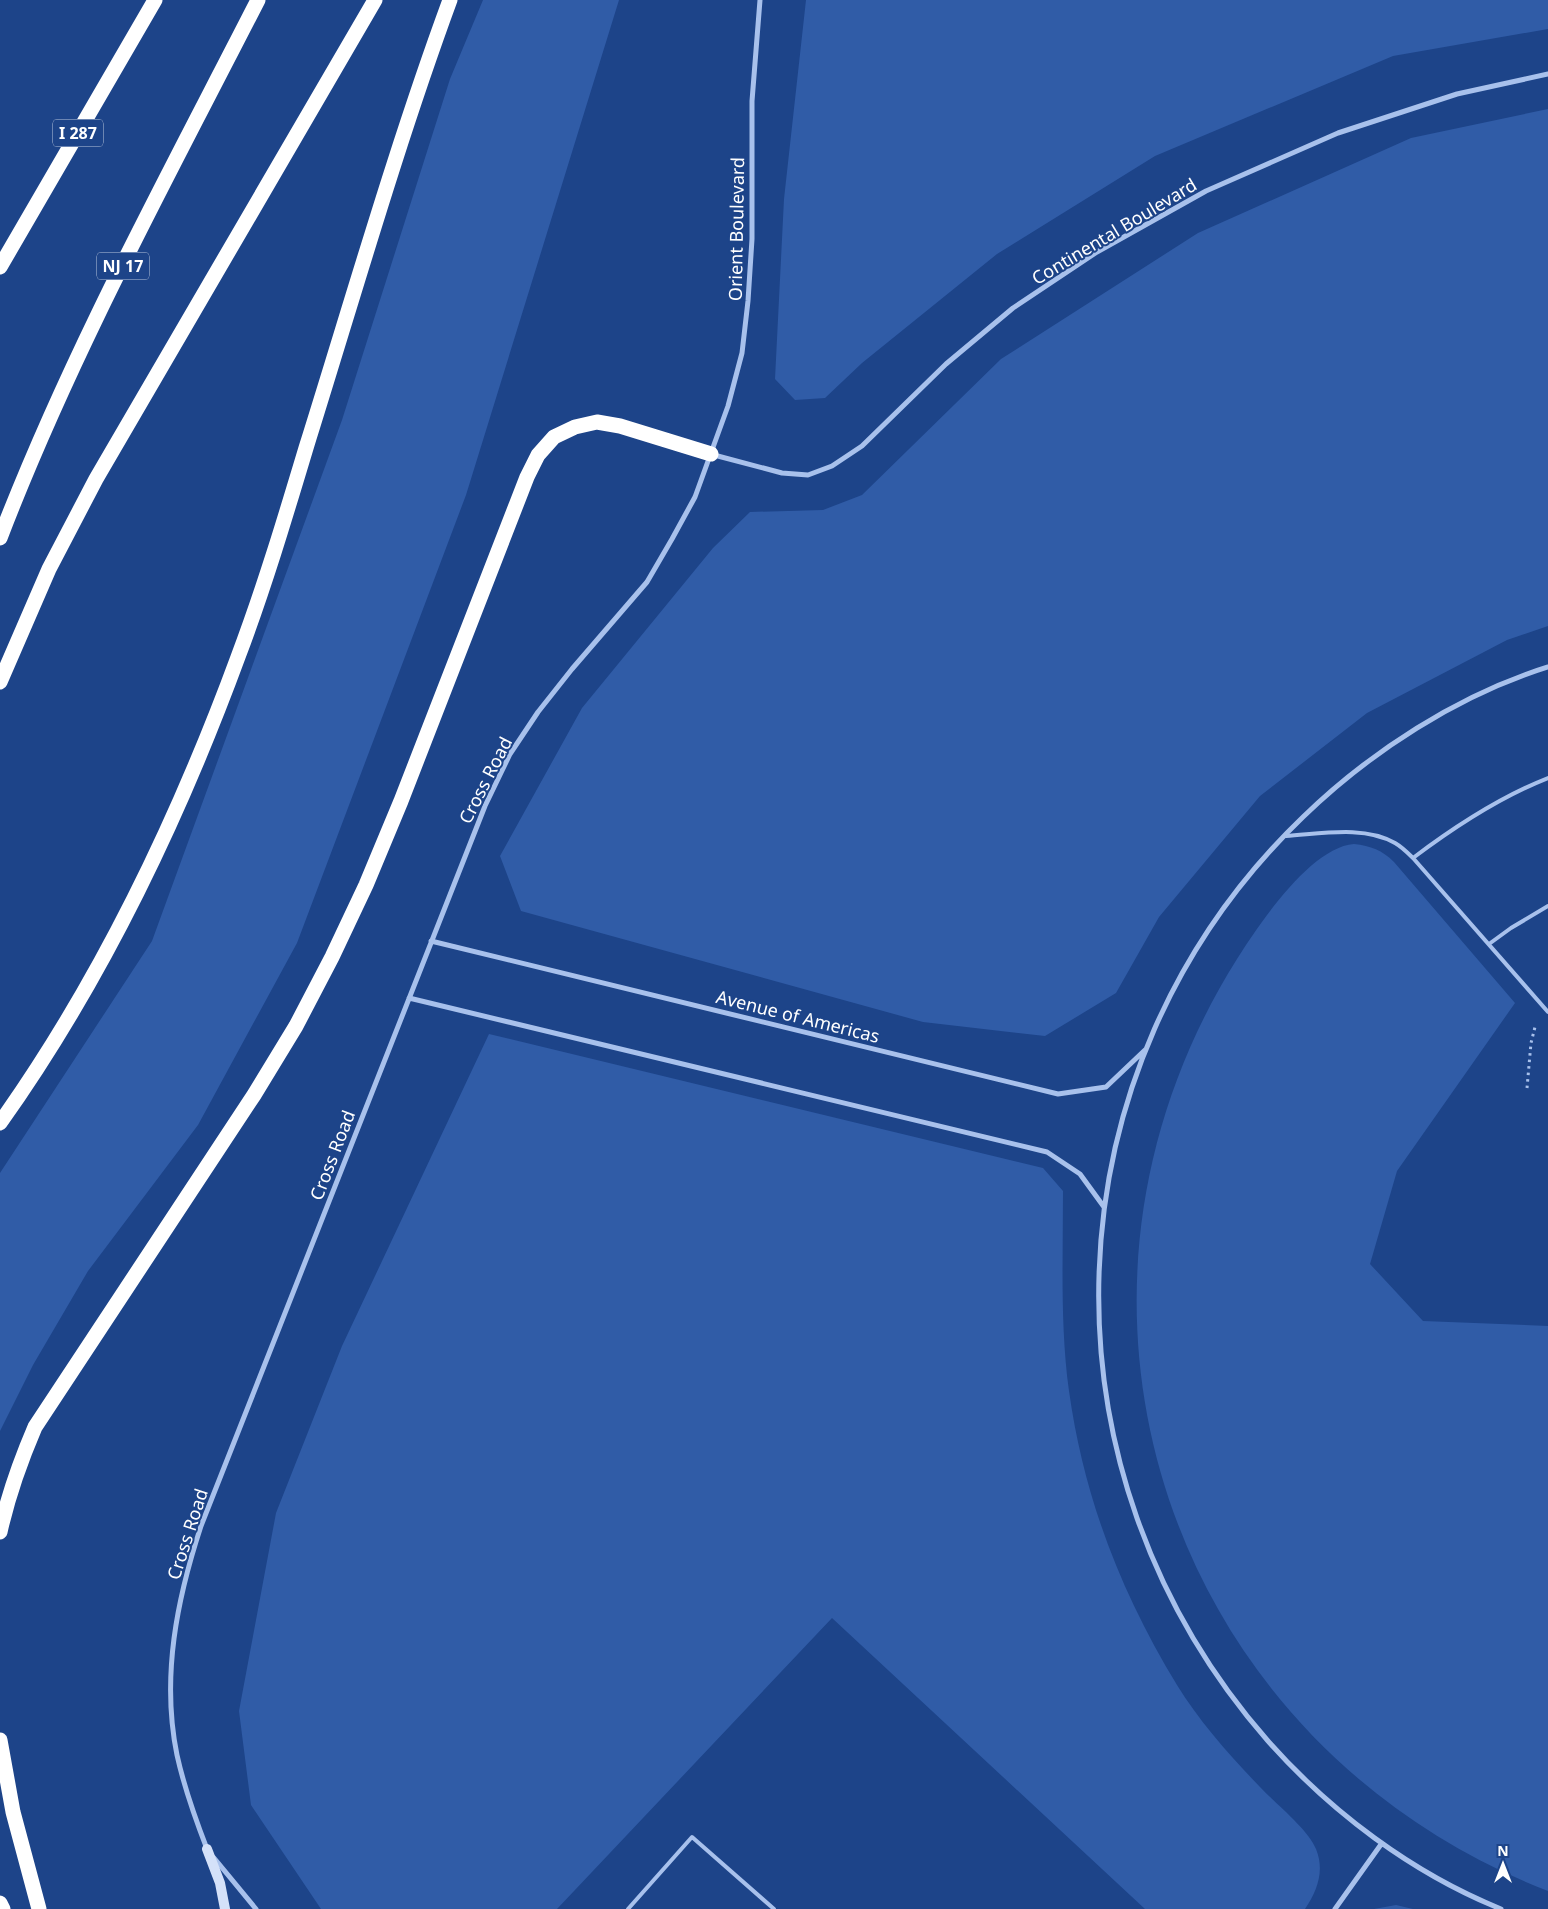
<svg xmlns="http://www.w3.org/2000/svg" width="1548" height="1909" viewBox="0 0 1548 1909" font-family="'Noto Sans',sans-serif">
  <rect width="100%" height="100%" fill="#1d4489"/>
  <path fill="#305ca7" d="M483,0H619L466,495L297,943L198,1125L88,1271L33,1365L0,1431V1173L152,941L342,420L450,79Z
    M806,0H1548V29L1393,56L1155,156L997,254L862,363L825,398L795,400L775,379L784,199Z
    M1548,109V626L1507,640L1367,713L1260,796L1159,917L1116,993L1045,1036L923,1022L521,911L500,856L582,708L713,548L750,512L823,510L862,495L1001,359L1198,233L1411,138Z
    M1354,844C1371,846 1382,850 1394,862L1515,1003L1397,1171L1370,1264L1423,1321L1548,1326V1891C1169,1744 1020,1304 1237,959C1259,924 1311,847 1354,844Z
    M489,1034L1043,1168L1063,1191C1063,1257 1060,1325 1069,1391C1084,1498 1121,1593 1177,1685C1199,1721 1231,1757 1260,1787C1276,1804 1308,1829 1316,1849C1325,1871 1317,1891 1305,1909H1145L832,1618L557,1909H321L251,1805L239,1711L276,1513L342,1346Z
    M1396,1905L1413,1909H1374Z"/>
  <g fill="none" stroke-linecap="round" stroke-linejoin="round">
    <path stroke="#a8c1ec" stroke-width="3" stroke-dasharray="2.5 4" stroke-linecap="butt" d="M1527,1088L1531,1043L1535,1027"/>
    <path stroke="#a8c1ec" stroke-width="4" d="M1286,836C1320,834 1364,825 1395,843C1402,847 1408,853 1413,858L1548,1012
      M1413,858C1454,827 1500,797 1548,778
      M1489,944L1511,928L1548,906
      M628,1909L692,1837L774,1909"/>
    <path stroke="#a8c1ec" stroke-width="5" d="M714,455L782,473L808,475L832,466L862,446L946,364L1013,308L1097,252L1206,191L1338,133L1457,94L1548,74
      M431,941L1058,1094L1106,1087L1145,1050
      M409,998L1047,1152L1080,1174L1104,1207
      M207,1849C195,1818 184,1787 177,1755C161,1677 177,1599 201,1526L485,806L510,754L538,712L572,669L647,582L672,539L695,497L728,406L742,353L748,301L752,239V101L760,0
      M214,1858L256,1909
      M1335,1909L1382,1843
      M1501,1909C1412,1873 1331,1812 1268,1741C1031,1471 1043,1067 1303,817C1370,752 1458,695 1548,667"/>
    <path stroke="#d4e1f9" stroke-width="10" d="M207,1849L220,1883L225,1909"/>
    <path stroke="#fff" stroke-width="15" d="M0,267L155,0
      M0,538C71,353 168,176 258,0
      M0,682L49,569L96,479L375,0
      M0,1123C101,981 178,820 238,657C264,588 285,518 306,448C353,298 396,147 450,0
      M0,1532C8,1496 20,1462 35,1427L254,1095L296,1026L332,957L366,885L401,801L527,477L538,455L554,437L575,427L597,422L620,426L711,454
      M0,1740L13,1812L39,1909
      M0,1903L3,1909"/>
  </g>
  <g text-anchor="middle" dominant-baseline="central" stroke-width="4" stroke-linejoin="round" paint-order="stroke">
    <g fill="#1d4489" stroke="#bbc7dc" stroke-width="1">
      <rect x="53" y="119.5" width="50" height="27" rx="4"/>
      <rect x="97" y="252.5" width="52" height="27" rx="4"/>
    </g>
    <g font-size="16" font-weight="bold" fill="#fff">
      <text x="78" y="133">I 287</text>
      <text x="123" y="266">NJ 17</text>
    </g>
    <g font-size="18" fill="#fff" stroke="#1d4489">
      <text transform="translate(736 229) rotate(-89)">Orient Boulevard</text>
      <text transform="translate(1114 231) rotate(-31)">Continental Boulevard</text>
      <text transform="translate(485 780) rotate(-63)">Cross Road</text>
      <text transform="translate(798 1016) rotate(14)">Avenue of Americas</text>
      <text transform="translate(332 1155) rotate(-69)">Cross Road</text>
      <text transform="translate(187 1534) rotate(-72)">Cross Road</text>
    </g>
  </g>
  <g transform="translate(1503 1864)" stroke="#1d4489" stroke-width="4" paint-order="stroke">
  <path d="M0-4L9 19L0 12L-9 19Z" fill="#ffffff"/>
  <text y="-8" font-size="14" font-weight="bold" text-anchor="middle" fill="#ffffff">N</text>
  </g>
</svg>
